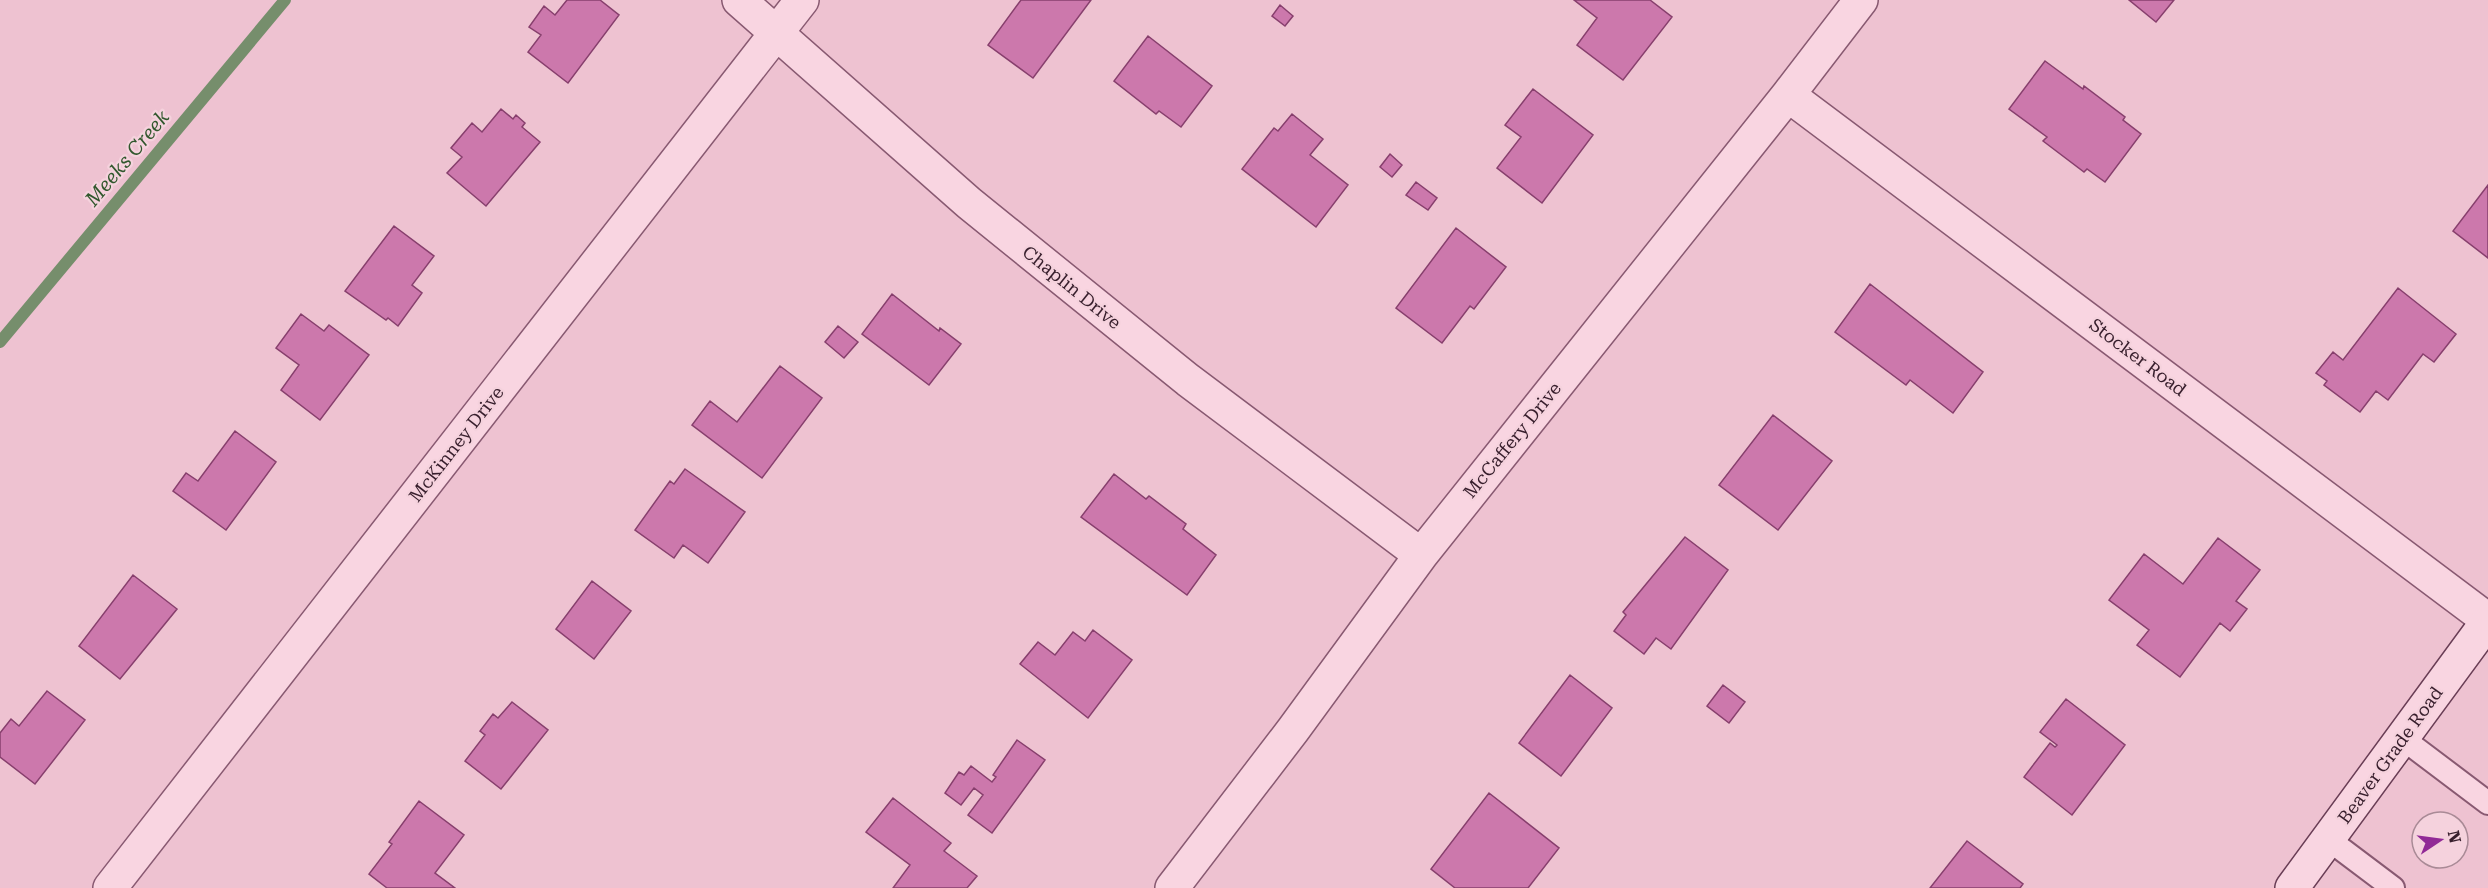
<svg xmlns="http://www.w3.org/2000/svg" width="2488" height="888" viewBox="0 0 2488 888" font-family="'Roboto Serif',serif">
  <rect width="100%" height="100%" fill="#eec2d1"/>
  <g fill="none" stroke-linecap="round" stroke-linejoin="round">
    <path stroke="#768e6c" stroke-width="12" d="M0,342L285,0"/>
  </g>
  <path fill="#cc78ac" stroke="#873f6d" stroke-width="1.5" d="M567,0H600L619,15L568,83L528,52L541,35L529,27L544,6L555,15Z
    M1021,0H1091L1033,78L988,45Z
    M1574,0H1650L1672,17L1623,80L1577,45L1597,18Z
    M2129,0H2174L2156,22Z
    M1280,5L1293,16L1285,26L1272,16Z
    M1148,36L1212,86L1181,127L1159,111L1156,114L1114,81Z
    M2045,61L2083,89L2084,86L2125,117L2123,120L2141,134L2105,182L2087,169L2084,172L2043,141L2047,137L2009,109Z
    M1533,89L1593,135L1542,203L1497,168L1521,137L1505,125Z
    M501,109L513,119L516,115L525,123L522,127L540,142L486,206L447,173L462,157L451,148L472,123L482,132Z
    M1292,114L1323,139L1310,155L1348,185L1316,227L1242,169L1274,128L1278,131Z
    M1390,154L1402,165L1392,177L1380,167Z
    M1416,182L1437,198L1428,210L1406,195Z
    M2488,185V258L2453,231Z
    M394,226L434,256L412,285L422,293L398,326L388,318L386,320L345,291Z
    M1456,228L1506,267L1474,309L1470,306L1442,343L1396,308Z
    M1870,284L1983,372L1953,413L1910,380L1906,385L1835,332Z
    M2398,288L2456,334L2434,362L2423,354L2388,400L2376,391L2360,412L2324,385L2327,381L2316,373L2333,352L2343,360Z
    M892,294L939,331L940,328L961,344L929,385L862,334Z
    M301,314L324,331L329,325L369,355L320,420L281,390L299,365L276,348Z
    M838,326L858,342L844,358L825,342Z
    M780,366L822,398L762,478L692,425L710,401L737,422Z
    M1773,415L1832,461L1778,530L1719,485Z
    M235,431L276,462L226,530L173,491L186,473L198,481Z
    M685,469L745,512L708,563L683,545L674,558L635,530L670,481L674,484Z
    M1114,474L1146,499L1149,496L1186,524L1183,529L1216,555L1187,595L1081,517Z
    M1685,537L1728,570L1671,649L1656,638L1644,654L1614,631L1626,615L1623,612Z
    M2218,538L2260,570L2236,601L2247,609L2230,631L2220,623L2180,677L2137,645L2149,630L2109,600L2144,554L2183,584Z
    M133,575L177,609L120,679L79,646Z
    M592,581L631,611L594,659L556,629Z
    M1093,630L1132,660L1088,718L1020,664L1038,642L1055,655L1073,632L1085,641Z
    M1570,675L1612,708L1561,776L1519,743Z
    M1723,685L1745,702L1729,723L1707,706Z
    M47,691L85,720L35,784L0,757V733L11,719L19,726Z
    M2066,699L2125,745L2072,815L2024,777L2050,743L2055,747L2057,745L2040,732Z
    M512,702L548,730L501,789L465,761L485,735L480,731L493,714L498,718Z
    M1017,740L1045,760L992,833L968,815L983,795L974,788L961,805L945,793L959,772L964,775L971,766L992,782L996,777L993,775Z
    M1489,793L1559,848L1528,888H1455L1431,869Z
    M893,798L951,843L944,851L977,876L967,888H893L910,865L866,832Z
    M419,801L464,835L435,873L455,888H387L369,874L392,844L389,842Z
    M1967,841L2023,884L2020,888H1930Z"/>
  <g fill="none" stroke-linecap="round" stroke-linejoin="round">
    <g stroke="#885971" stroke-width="26">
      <path id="lane" d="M2402,738L2488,803
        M2328,839L2393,888"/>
    </g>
    <g stroke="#885971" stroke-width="36">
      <path id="street" d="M739,0L969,203L1188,380L1421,555
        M1788,95L2488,620
        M110,888L802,0
        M1172,888L1293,730L1421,555L1788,95L1861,0"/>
    </g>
    <g stroke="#693d55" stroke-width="36">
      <path id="secondary" d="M2292,888L2488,621"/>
    </g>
    <use href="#lane" stroke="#f9d5e1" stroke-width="22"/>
    <use href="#street" stroke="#f9d5e1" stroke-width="33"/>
    <use href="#secondary" stroke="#f9d5e1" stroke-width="33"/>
  </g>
  <g text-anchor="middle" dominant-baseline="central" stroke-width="4.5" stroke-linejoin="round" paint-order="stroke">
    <g font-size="18" fill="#371e2c" stroke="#f5d2dd">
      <text transform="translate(1072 287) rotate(39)">Chaplin Drive</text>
      <text transform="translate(2138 357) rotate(37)">Stocker Road</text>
      <text transform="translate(1512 440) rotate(-51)">McCaffery Drive</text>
      <text transform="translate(456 444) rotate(-52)">McKinney Drive</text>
      <text transform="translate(2390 755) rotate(-54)">Beaver Grade Road</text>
    </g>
    <g font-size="20" font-style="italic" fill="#31572d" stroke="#f5d2dd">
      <text transform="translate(127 158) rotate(-50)">Meeks Creek</text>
    </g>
  </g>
  <g transform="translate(2440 840) rotate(77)"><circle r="28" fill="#f5d2dd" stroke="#a98a96" stroke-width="1.5"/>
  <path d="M0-4.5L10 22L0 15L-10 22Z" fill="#912a96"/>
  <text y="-9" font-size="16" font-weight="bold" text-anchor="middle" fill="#371e2c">N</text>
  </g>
</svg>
